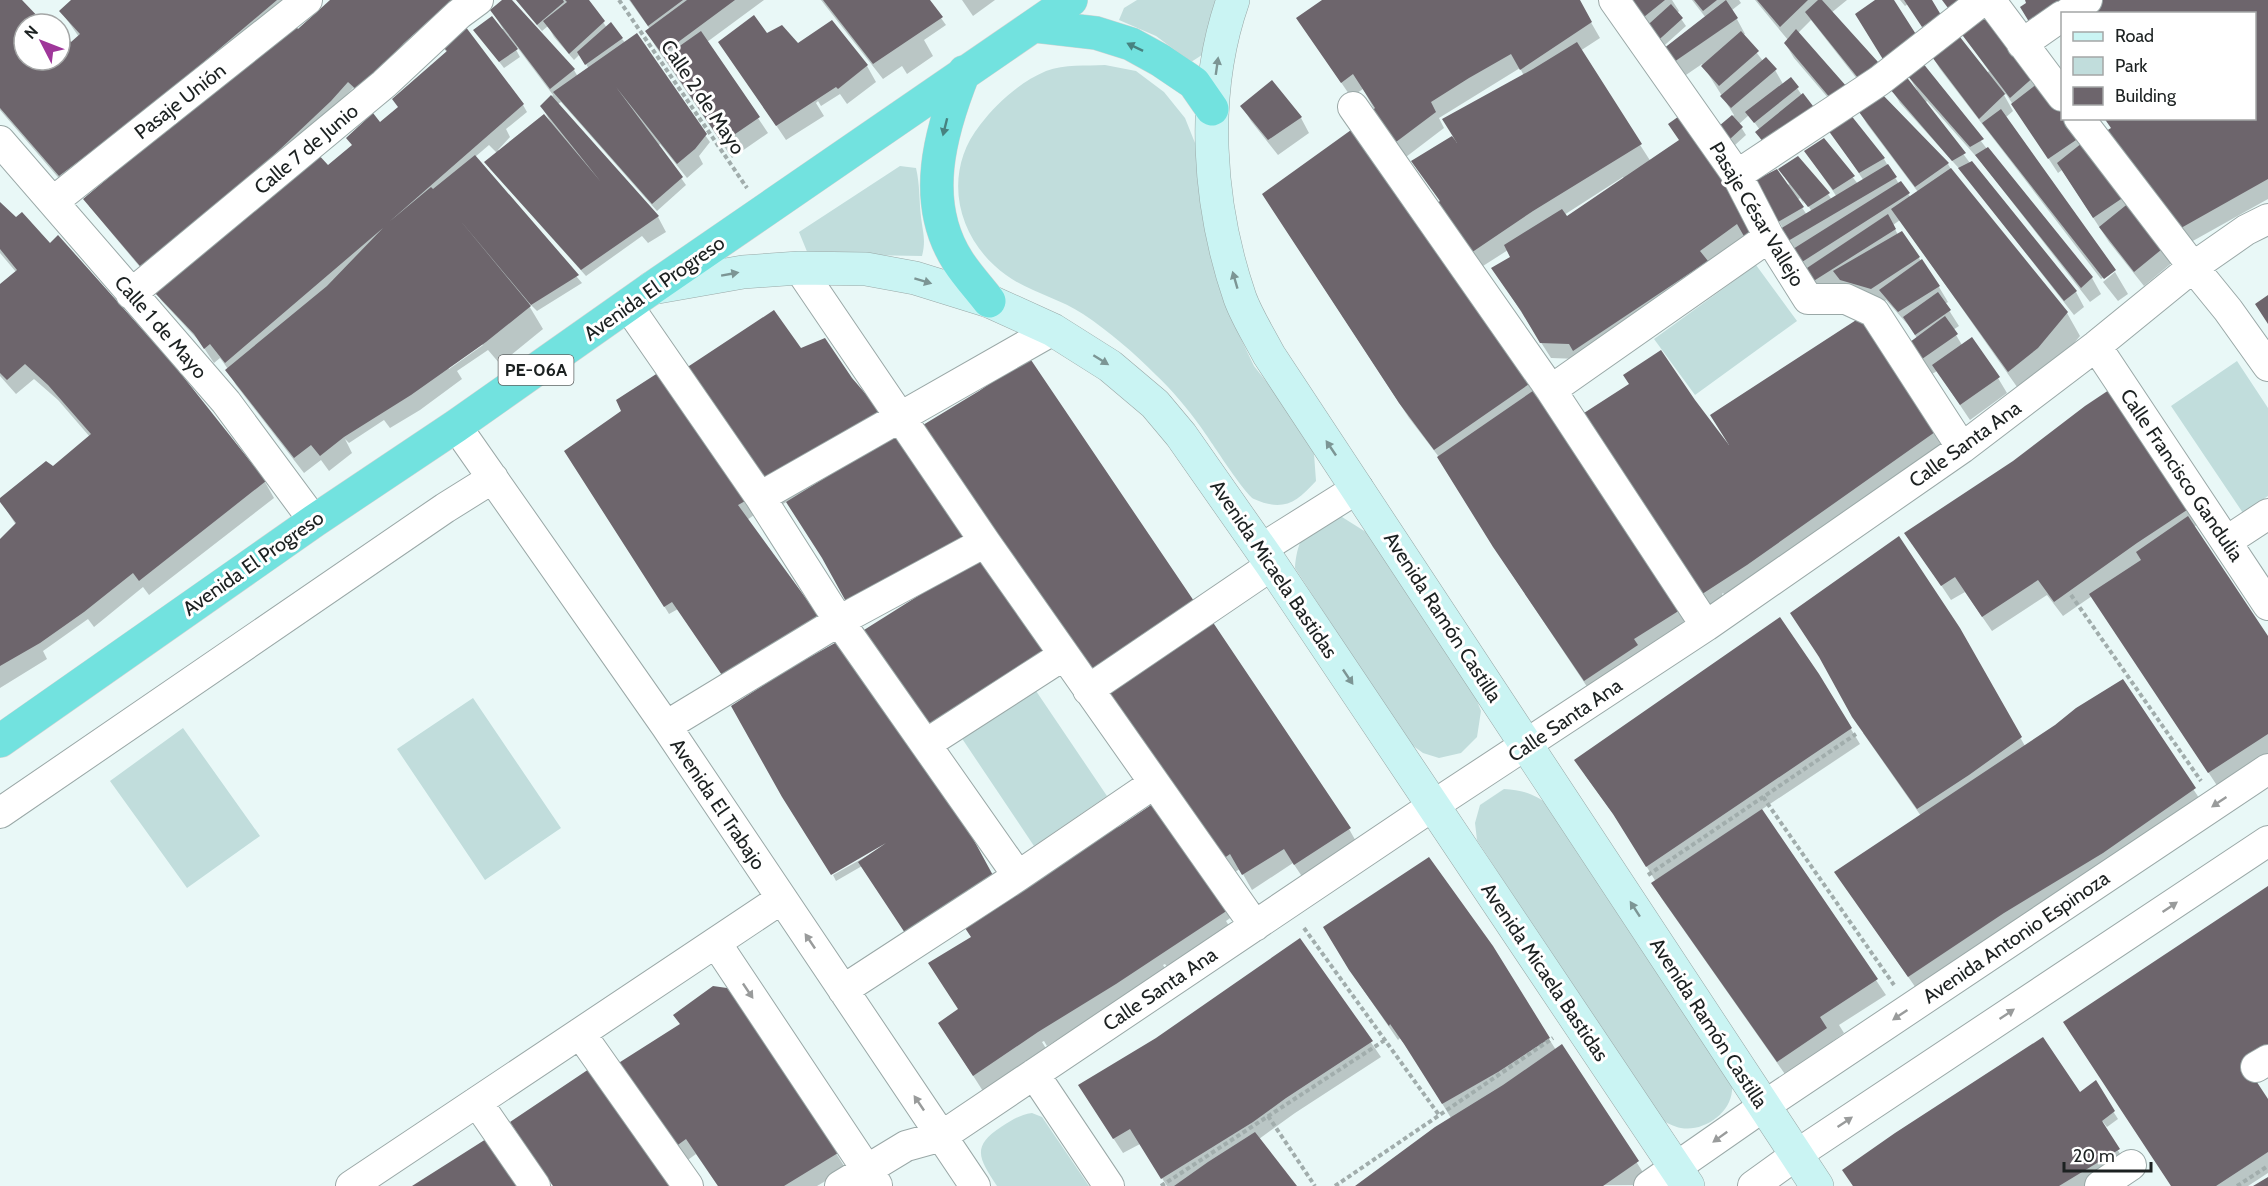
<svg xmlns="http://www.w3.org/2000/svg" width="2268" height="1186" viewBox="0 0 2268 1186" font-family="Cabin,sans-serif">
  <rect width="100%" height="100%" fill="#e9f8f7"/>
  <path fill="#c1dddc" d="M1137,0H1220L1202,55L1191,62L1156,36L1119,20L1124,8Z
    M1105,65L1136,71L1164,92L1185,118L1199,153L1228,312L1254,366L1304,430L1314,454L1316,481C1296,503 1283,512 1254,499C1245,495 1209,438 1200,426C1187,408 1172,390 1156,375C1133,352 1110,332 1083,314C1059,298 1029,292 1006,275C957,240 941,174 980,125C997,103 1020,82 1046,71C1065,64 1086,66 1105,65Z
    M900,166L916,168C920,185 919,201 921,217C923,233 926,240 922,256L808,254L799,232Z
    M1756,265L1797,321L1695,395L1654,339Z
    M2237,361L2268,408V496L2243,513L2171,406Z
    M1342,517L1369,534L1473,691L1481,711L1477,737L1461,753L1439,758L1423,753L1408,742L1295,568C1296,551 1301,531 1318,521C1323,518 1335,518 1342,517Z
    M1032,685L1107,796L1034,846L959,734Z
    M473,698L561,828L485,880L397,749Z
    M183,728L260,836L187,888L110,781Z
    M1504,789C1523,790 1535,794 1550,806L1730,1072C1731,1078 1733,1085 1732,1091C1730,1114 1703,1132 1681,1128C1674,1127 1666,1122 1659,1119L1477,840L1475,823L1480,805Z
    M1032,1113L1042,1117L1089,1186H997C980,1160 970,1147 1001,1127C1012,1120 1019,1115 1032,1113Z"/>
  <path fill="#0003" fill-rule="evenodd" d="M0,0H20L42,24H24V60H60V31L71,44L79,37L61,11L73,0H317L69,190L0,110Z
    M332,0H472L363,99L353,88L334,109L145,273L89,206Z
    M505,0H510L574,70L578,77L589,69L580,54L574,60L554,37L548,26L542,31L516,0H588L607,28L622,39L705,135L710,142L699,156L703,164L687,178L660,144L658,146L686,185L657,211L561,102L558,104L658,217L666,232L648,243L642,236L586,276L490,169L486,162L497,153L489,145L475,157L582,283L537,311L529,303L528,304L543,329L500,364L488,350L457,371L462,379L420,410L390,428L384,420L349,443L345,439L352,453L329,471L321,460L304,473L236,385L227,370L228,369L220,358L214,363L200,342L161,300L157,293L333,173L353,146L348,138L380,124L399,108L447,53L441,43L523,105L527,112L506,129L510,137L498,150L500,151L551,123L542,107L553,95L517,47L515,48L520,57L504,68L475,31L503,29L492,11ZM481,343L483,345L449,369L447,366Z
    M629,0H764L707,42L768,133L732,158L656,47L647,32L650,29Z
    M821,0H928L946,25L924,40L933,56L907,74L902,66L883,79Z
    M962,0H995L973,16Z
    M1324,0H1578L1600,38L1580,51L1651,162L1758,228L1579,359L1551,358L1493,268L1512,257L1508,250L1472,273L1441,203L1413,161L1454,137L1524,76L1520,68L1439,118L1444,128L1402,160L1363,89L1351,97L1298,19ZM1623,177L1624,179L1567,218L1564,215Z
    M1628,0H1672L1679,11L1677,13L1686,26L1657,52Z
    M1692,0H1739L1741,3L1732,10L1745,34L1743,35L1763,61L1775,70L1783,84L1797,88L1820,122L1765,147L1757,132L1760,130L1749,115L1739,124L1746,135L1735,145L1721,127L1734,115L1702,64L1683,77L1665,49L1706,18Z
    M1755,0H1847L1831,13L1877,63L1885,78L1868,93L1811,20L1798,33L1841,113L1794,58L1785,43L1788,40Z
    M1900,0H1930L1940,16L1927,34L1908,4L1905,6Z
    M2026,0L2100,3L2104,0H2268V199L2191,242L2112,129L2254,118V14L2028,3Z
    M832,22L867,66L876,82L847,104L840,94L821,106L818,101L816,103L824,116L786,140L720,42H772L804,52Z
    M1962,33L2041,82L2062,118L2174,261L2144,286L2109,242L2062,170L2058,173L2006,94L2004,95L2013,111L2005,118L2114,270L2101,279L1940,69L1931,54L1987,73L1989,71Z
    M1922,64L1987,149L2092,278L2101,294L2090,302L1981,162L1927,101L1925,103L1970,163L2076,292L2084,307L2074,315L1964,174L1900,103L1891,88L1917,90L1908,75Z
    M1272,82L1301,118L1309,133L1278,155L1251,121L1242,106Z
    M1858,109L1948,164L1956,178L2067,313L2080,336L2051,371L2022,394L1900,220L1893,225L1898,235L1919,258L1939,287L1948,302L1945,304L1959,326L1953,330L1962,345L1998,378L2007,393L1970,420L1937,371L1932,374L1920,357L1917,338L1909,326L1886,300L1881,304L1850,295L1842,283L1821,296L1757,182L1787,186L1789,184L1780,169L1828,194L1832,200L1837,197L1806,152L1823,140L1858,184L1864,181L1830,130L1850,116L1884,159L1899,184L1901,183L1911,198L1918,192L1867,124ZM1800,198L1804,204L1803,201L1805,200L1812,212L1807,215L1797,200Z
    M1358,127L1695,621L1598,703L1509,570L1442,461L1409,418L1278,217Z
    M0,204L217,425L265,482L274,498L149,595L143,587L94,627L88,619L43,651L47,659L0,688V540L16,525L0,500L53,468L90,437L58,400L34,379L16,394L0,376V286L16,272L0,253Z
    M2115,272L2128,294L2118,301L2103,282Z
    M800,350L851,379L938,485L966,567L830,568L788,501L783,504L760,473Z
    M664,371L754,515L747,520L678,609L669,614L633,555L621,413Z
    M2118,386L2200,522L2194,527L2268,639V754L2218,787L2092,596L2063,616L2047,595L1992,631L1965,592L1951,600L1906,533L2014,462Z
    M1934,433L1943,448L1727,598L1723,593L1722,594L1729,607L1710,620L1656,536L1729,444Z
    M1958,628L2025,746L2122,681L2203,804L1918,991L1836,873L1921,816L1863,733Z
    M843,640L878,685L927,761L1003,895L917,950L862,866L836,881L833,875L899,838V835L831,873L770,773L733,707L791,669Z
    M1818,675L1860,744L1761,810L1886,995L1839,1025L1844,1033L1833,1041L1835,1044L1787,1077L1662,899L1653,884L1656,882L1624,829L1585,775Z
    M1176,789L1349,829L1362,852L1309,887L1293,863L1252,890L1240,869L1233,873Z
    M1083,846L1237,913L1226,921L1231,929L1169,969L1165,964L1163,965L1171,978L1125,999L1047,1046L1044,1041L1042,1042L1050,1055L988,1099L940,1024L959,1010L972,938Z
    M2268,886L2255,1082L2268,1101V1173L2248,1186H2172Z
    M1325,928L1549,1039L1556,1050L1599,1103L1651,1185L1358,1186L1451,1118L1415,1059L1400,1038L1398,1040L1360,985Z
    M1300,940L1381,1057L1295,1113L1259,1139L1295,1186H1167L1140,1144L1123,1153L1089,1101L1156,1039Z
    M675,1015L758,1030L846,1169L817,1186H718L696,1154L685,1162L619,1064L681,1026Z
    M2095,1083L2118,1119L2107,1127L2103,1122L2101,1123L2127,1165L2092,1186H1853L1844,1170L2081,1094Z"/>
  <path fill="#6d656c" d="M0,0H22L43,22L49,16L56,24H24V60H60V29L71,42L80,34L59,11L71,0H277L147,110L59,176L0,108Z
    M330,0H459L435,20L433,17L404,43L359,92L348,82L331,101L243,184L140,266L83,199L293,23L298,29Z
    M502,0H512L575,69L550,89L490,10Z
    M516,0H563L564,2L537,25Z
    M565,0H589L605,21L569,54L543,21L567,2Z
    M630,0H683L648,26Z
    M687,0H735L662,54L645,31Z
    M823,0H930L943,17L873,64Z
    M1322,0H1580L1592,22L1520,70L1511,54L1469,78L1431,102L1436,112L1392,145L1370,113L1375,108L1353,74L1341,83L1296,18Z
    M1627,0H1665L1639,21Z
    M1694,0H1717L1703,11Z
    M1726,0L1738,18L1674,62L1663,49Z
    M1757,0H1808L1780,27Z
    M1818,0H1822L1878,62L1858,78L1805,12Z
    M1875,0H1894L1919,39L1884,61L1855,14Z
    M1904,0H1932L1941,15L1922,27Z
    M1942,0H1958L1948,8Z
    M2025,0H2069L2031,25L2020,7L2026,3Z
    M2102,0H2268V179L2181,228L2103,133L2111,128L2104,118H2254V14H2081Z
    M1671,4L1683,18L1652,46L1640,32Z
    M1988,12L2037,74L2010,98L1960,32Z
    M754,15L767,33L782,25L798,43L832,20L868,65L838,89L836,87L776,126L718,42Z
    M492,16L518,49L499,62L473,30Z
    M462,22L524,104L389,222L431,187L433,189L475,155L579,275L531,305L459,219L531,306L486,342L411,395L344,437L320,456L311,445L294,458L225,370L327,286L383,228L225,363L210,344L204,349L194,334L155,293L316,152L328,165L352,145L346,138L373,113L380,122L398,107L392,99L447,51L439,43Z
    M611,22L623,38L585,65L577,52Z
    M1796,29L1847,87L1831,99L1784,43Z
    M701,31L760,117L722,143L664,57Z
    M1741,31L1759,51L1719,86L1701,66Z
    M1956,32L2005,94L1979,119L1929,53Z
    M637,33L707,134L695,149L677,164L616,87L683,177L652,204L553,92Z
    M1577,42L1642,144L1533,211L1462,259L1429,209L1440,201L1411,161L1452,136L1457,143L1442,119L1533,69Z
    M1766,57L1777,69L1731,108L1720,96Z
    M1922,62L1984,139L1970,147L1906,74Z
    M1905,75L1966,153L1952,161L1889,88Z
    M1791,77L1799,87L1754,123L1745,112Z
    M1272,80L1302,117L1268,140L1240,106Z
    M2042,80L2062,113V118H2066L2079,138L2048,159L2011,104Z
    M1879,91L1949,163L1915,187L1856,108Z
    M1803,93L1813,106L1765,144L1755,132Z
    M551,95L659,216L581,270L484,162L544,114L601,182L540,106Z
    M2001,109L2116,270L2104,279L1982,123Z
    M1682,114L1759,227L1745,238L1737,224L1700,251L1708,261L1573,351L1569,344L1540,343L1521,311L1491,268L1510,257L1504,245L1562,209L1567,216L1679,140L1668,124Z
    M1850,114L1885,158L1859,173L1828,130Z
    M1732,115L1743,127L1730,139L1719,126Z
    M1358,125L1532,382L1434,450L1399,403L1262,194Z
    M1824,138L1855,176L1833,190L1804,151Z
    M2087,139L2124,197L2093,218L2057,163Z
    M1988,147L2093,277L2081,288L1975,155Z
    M1798,156L1830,193L1808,207L1778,169Z
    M1972,161L2077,291L2064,301L1958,168Z
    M1888,164L1897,177L1788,241L1780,229Z
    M1951,168L2068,312L2038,348L2008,372L1891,209Z
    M1777,169L1804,207L1778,222L1754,181Z
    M1901,181L1910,193L1802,262L1793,249Z
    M0,202L16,217L22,212L50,243L58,235L174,365L266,481L139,581L133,573L84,612L40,643L0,666V539L16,523L0,502V498L46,461L53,466L91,434L48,385L25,364L7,380L0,373V284L17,270L0,249Z
    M2130,202L2167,245L2134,272L2099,227Z
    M1888,214L1896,229L1812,282L1804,270Z
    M1902,231L1920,257L1871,289L1840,280L1833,271Z
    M1922,259L1940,286L1898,312L1879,290Z
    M1938,292L1951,310L1915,335L1903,317Z
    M2268,295V324L2255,304Z
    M774,310L801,348L825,338L852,378L882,413L768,482L686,368Z
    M1867,313L1935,432L1747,565L1696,598L1584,413L1629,384L1623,375L1661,350L1695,400L1729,445L1710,415Z
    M1945,316L1958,334L1922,359L1910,342Z
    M1972,337L2000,377L1960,405L1932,365Z
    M1029,357L1198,607L1091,678L923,425L979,391Z
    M664,369L747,500L738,505L821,619L726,681L672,602L664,607L564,451L621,411L616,400Z
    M2118,384L2193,506L2137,543L2054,602L2038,580L1982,617L1955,577L1941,586L1904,533L2013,461L2085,406Z
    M1540,386L1688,605L1634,639L1638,645L1584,681L1493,547L1437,457Z
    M895,432L975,540L849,607L822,558L786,502L862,455Z
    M2188,516L2268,636V734L2208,773L2089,594L2141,560L2136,552Z
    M1899,536L1960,628L2022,737L1969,775L1917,809L1852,717L1819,657L1790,613Z
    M983,555L1048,653L929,729L864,630Z
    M1780,617L1819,674L1852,728L1646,867L1613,814L1574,760Z
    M1210,618L1351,828L1294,865L1284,849L1242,875L1230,854L1223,859L1099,693Z
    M844,638L952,800L995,879L907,936L858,862L886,843L831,875L782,797L731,706L790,668Z
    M2123,679L2196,788L2103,853L2004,913L1908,977L1834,872L2055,725L2076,708Z
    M1157,801L1234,906L1116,984L1038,1032L973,1076L938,1023L958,1009L928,963L971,937L963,925L1082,844L1120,826Z
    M1762,809L1878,979L1820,1017L1827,1028L1777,1062L1651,883Z
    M1429,857L1493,946L1550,1038L1498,1072L1442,1104L1404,1044L1390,1024L1389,1026L1349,970L1323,927Z
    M2268,886V1048L2247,1067L2268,1099V1152L2216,1186H2171L2063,1022Z
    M1300,938L1373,1041L1286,1098L1253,1122L1161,1179L1130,1129L1113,1139L1078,1085L1156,1038Z
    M713,986L727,988L759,1029L838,1153L784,1186H718L686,1139L675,1147L617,1064L680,1024L673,1015Z
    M2043,1037L2080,1092L2096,1080L2115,1111L2102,1121L2120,1149L2059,1186H1853L1842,1170L1895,1133Z
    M1562,1044L1639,1161L1603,1186H1355L1435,1127L1503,1085Z
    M595,1065L680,1186H553L530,1153L510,1122Z
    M1255,1132L1297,1186H1174L1208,1162Z
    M494,1134L526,1186H412Z
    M2268,1177V1186H2253Z"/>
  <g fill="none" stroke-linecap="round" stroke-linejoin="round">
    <g stroke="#9aa8a7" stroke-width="32">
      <path id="minor" d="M1614,0L1737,175L1769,237L1808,299H1846L1874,312L1962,448
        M1990,0L2062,96
        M2067,14L2087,0
        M2022,44L2062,16
        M1353,107L1551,390L1706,626
        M2079,118L2193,267L2228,310L2268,366
        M0,141L226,402L314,521
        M1737,175L1879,81L1983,0
        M54,201L307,0
        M799,268L985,542L1255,926
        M131,294L384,84L459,14L478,0
        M628,306L760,497L839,621L1018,876
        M2096,346L2268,605
        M1551,390L1769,237
        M456,426L666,726L975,1186
        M760,497L1053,330
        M2227,541L2268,514
        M1261,549L1358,488
        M1088,690L1272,565
        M666,726L839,621L985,542
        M926,744L1064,655
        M0,813L445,508L493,478
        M716,943L877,1185
        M843,990L1018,876L1153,784
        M580,1033L688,1186
        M2256,1067L2268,1060
        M1034,1074L1109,1186
        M477,1102L535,1186
        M351,1186L781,899
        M840,1186L906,1146L942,1136L1434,805L1706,626L1962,448L2096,346L2193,267L2246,230L2268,219
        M1649,1186L1764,1106L2268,769
        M1753,1186L1796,1155L2268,841
        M2100,1186L2131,1165"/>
    </g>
    <g stroke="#9aa8a7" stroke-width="34">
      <path id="secondary" d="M1233,0C1200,94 1208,205 1240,298C1247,317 1259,336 1269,355L1817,1186
        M652,288L743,272L799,268L866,269L915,278L989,301L1053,330L1110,366L1155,404L1181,435L1272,565L1688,1186"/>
    </g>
    <g stroke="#d2d3d3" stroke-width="34">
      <path id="trunk" d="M1035,26L1096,33L1131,44L1160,60L1194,83L1212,109
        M964,72C940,132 920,202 958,261C967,275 979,288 989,301
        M0,741L314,521L456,426L652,288L1071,0"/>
    </g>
    <path stroke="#a1adac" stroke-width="4" stroke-dasharray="4.5 3" stroke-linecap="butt" d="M619,0L747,188
      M2071,595L2201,781
      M1763,797L1894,985
      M1648,875L1856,734
      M1304,928L1439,1115
      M1268,1116L1315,1186
      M1161,1186L1385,1040
      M1335,1186L1553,1038
      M2237,1186L2268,1166"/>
    <use href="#minor" stroke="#fff" stroke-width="30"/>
    <use href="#secondary" stroke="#caf4f3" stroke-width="33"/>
    <use href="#trunk" stroke="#72e2df" stroke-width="33"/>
  </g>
  <defs><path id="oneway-solid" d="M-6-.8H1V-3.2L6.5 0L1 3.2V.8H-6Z" transform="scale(1.5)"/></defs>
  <g fill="#478280">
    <use href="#oneway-solid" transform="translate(1135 47) rotate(-154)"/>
    <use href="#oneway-solid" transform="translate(945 127) rotate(104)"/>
  </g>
  <g fill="#7c9594">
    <use href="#oneway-solid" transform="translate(1217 66) rotate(-82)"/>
    <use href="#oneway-solid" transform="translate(730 274) rotate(-10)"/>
    <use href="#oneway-solid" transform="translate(1235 280) rotate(-106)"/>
    <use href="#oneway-solid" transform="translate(923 281) rotate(17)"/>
    <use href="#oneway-solid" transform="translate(1101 360) rotate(32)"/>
    <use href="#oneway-solid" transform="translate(1331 448) rotate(-124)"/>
    <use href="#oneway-solid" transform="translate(1348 677) rotate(56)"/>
    <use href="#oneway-solid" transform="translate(1635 909) rotate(-123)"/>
  </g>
  <g fill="#999b9b">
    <use href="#oneway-solid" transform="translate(2219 802) rotate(146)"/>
    <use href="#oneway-solid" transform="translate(2170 907) rotate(-34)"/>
    <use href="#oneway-solid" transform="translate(810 941) rotate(-124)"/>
    <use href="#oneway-solid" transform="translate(748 991) rotate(56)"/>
    <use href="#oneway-solid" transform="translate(2007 1014) rotate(-34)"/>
    <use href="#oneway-solid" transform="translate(1900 1015) rotate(146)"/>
    <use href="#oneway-solid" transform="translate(919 1103) rotate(-124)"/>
    <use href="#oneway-solid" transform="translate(1845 1122) rotate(-34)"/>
    <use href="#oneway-solid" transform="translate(1720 1137) rotate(144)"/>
  </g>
  <g text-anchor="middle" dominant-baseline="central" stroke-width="6" stroke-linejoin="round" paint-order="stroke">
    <rect fill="#fff" stroke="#606464" stroke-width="1.5" x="498.5" y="355" width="75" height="30" rx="4.5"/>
    <g font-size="18" font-weight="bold" fill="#1c2121">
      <text x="536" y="370">PE-06A</text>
    </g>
    <g font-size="20" fill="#1c2121" stroke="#fff">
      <text transform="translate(703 97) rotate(56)">Calle 2 de Mayo</text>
      <text transform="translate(180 101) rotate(-38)">Pasaje Unión</text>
      <text transform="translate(306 149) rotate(-40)">Calle 7 de Junio</text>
      <text transform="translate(1757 214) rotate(59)">Pasaje César Vallejo</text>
      <text transform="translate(654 288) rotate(-35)">Avenida El Progreso</text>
      <text transform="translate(161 327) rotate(49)">Calle 1 de Mayo</text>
      <text transform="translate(1965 444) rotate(-36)">Calle Santa Ana</text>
      <text transform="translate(2182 475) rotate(56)">Calle Francisco Gandulia</text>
      <text transform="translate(253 563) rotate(-35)">Avenida El Progreso</text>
      <text transform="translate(1274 569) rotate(56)">Avenida Micaela Bastidas</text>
      <text transform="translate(1443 617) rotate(57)">Avenida Ramón Castilla</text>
      <text transform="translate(1565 720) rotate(-34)">Calle Santa Ana</text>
      <text transform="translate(718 804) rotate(56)">Avenida El Trabajo</text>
      <text transform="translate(2016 937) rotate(-34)">Avenida Antonio Espinoza</text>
      <text transform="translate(1545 972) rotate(56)">Avenida Micaela Bastidas</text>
      <text transform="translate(1160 989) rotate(-34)">Calle Santa Ana</text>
      <text transform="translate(1709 1023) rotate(57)">Avenida Ramón Castilla</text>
    </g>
  </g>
  <rect x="2061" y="12" width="195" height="108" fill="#ffffff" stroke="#a4a6a6" stroke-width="1.5"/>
  <rect x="2073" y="32" width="30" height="9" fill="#caf4f3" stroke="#a4a6a6" stroke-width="1.5"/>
  <text x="2115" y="42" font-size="18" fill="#1c2121">Road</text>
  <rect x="2073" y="57" width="30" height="18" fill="#c1dddc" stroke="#a4a6a6" stroke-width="1.5"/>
  <text x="2115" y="72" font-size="18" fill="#1c2121">Park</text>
  <rect x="2073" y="87" width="30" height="18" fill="#6d656c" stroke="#a4a6a6" stroke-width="1.5"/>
  <text x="2115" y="102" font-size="18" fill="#1c2121">Building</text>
  <g transform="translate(42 42) rotate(312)"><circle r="28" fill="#ffffff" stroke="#a4a6a6" stroke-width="1.5"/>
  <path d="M0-4.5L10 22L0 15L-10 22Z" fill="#9f379a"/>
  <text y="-9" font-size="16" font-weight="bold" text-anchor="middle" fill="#1c2121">N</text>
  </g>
  <path d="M2064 1162v9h87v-9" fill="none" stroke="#1c2121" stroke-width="3"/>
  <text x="2073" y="1162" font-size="18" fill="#1c2121" stroke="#ffffff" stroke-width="4.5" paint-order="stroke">20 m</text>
</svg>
